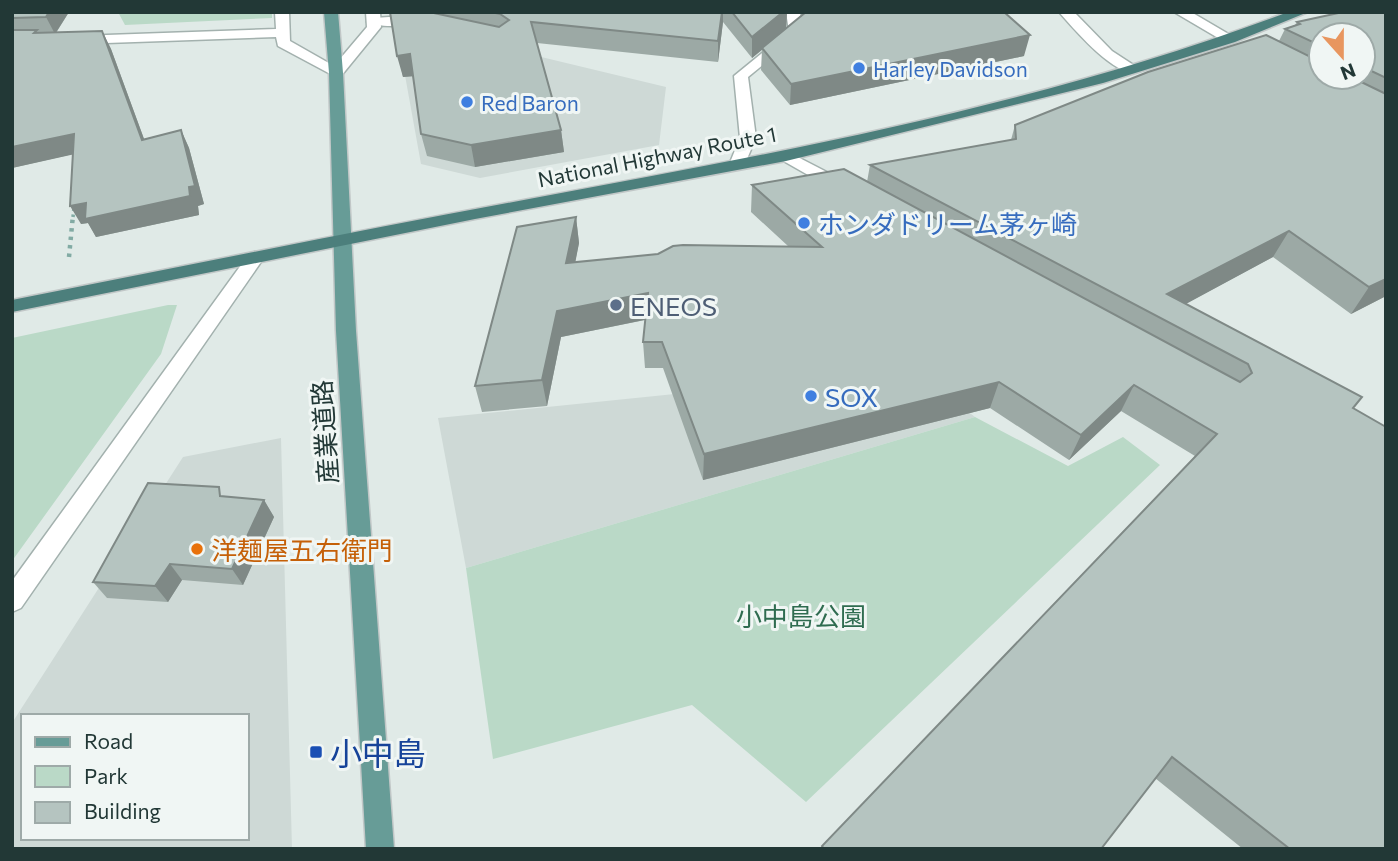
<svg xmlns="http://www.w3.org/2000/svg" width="1398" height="861" viewBox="0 0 1398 861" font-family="Commissioner,'Noto Sans JP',sans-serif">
  <rect width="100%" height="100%" fill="#e0eae7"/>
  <path fill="#ced9d6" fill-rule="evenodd" d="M408,25L666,87L659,145L480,178L421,164L397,31Z
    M825,301L975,417L466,568L438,418L714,390Z
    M281,438L292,849H12V723L183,457ZM23,716H247V838H23Z"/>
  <path fill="#bad9c7" d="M118,12H272V18L125,25Z
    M168,305H177L161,354L12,561V338Z
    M975,417L1068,466L1123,437L1160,465L806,802L692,705L493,759L466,568Z"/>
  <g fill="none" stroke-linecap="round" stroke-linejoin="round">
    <g stroke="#a3b1ae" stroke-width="3">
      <path id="service" d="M1059,12H1074L1112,51L1135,66L1137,69L1135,72C1114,76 1073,28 1059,12Z
        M1174,12H1191L1237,39L1230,43L1225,42Z
        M404,16L424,20L426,23L419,27C405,24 376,29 367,22L374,18Z
        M786,151L850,184L852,188L850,192H838L780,159L778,156Z"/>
    </g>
    <g stroke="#a3b1ae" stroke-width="3">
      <path id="minor" d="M275,12H289L290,41L334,66L367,27L366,12H380L381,27L341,76L336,77L278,46L276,37L78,44L71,40L78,36L276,29Z
        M786,12H800L803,32L748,77L756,138L743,168H731L729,165L740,138L734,76L789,31Z
        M255,252L261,254L264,258L261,262L21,608L12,612V581L249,254Z"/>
    </g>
    <g stroke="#c1c7c7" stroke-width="3">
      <path id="primary" d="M324,12H338L343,73L356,331L394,849H366L336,331L329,73Z"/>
    </g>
    <g stroke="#c1c7c7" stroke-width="3">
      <path id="trunk" d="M1288,12H1308L1235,42L1103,83L786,161L475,219L12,312V300C184,266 356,231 529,199C784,152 1045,104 1288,12Z"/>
    </g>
    <path stroke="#82aba4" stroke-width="3.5" stroke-dasharray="2.5 3.5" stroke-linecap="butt" d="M73,217L74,207"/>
    <path stroke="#82aba4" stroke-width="4.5" stroke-dasharray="3.5 5" stroke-linecap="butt" d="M69,257L73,215"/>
    <use href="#service" fill="#fff" fill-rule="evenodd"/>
    <use href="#minor" fill="#fff" fill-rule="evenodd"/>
    <use href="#primary" fill="#679c97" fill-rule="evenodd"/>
    <use href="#trunk" fill="#4c7f7c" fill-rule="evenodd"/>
  </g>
  <path fill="#9ca9a5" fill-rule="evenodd" d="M12,12H69L56,33L102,31L111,49L144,139L181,130L189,148L204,204L198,206L199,215L96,237L88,223L81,224L73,154L12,168Z
    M390,12H787L786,29L803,16V12H1004L1024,56L790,105L761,70L762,50L752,58L723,22L718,62L537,43L561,130L564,152L475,167L427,156L421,134L413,76L403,77Z
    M1386,12V296L1351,314L1273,257L1185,304L1353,409L1386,849H1243L1155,778L1101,849H821L822,846L1195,456L1121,411L1069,460L990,408L703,480L663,368H645L643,342L645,320L561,337L547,406L482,412L475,386L576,217L579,243L575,262L788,246L751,212L752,185L867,182L870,165L1011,140L1015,125L1279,41L1285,29L1295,25L1297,22ZM1321,35H1363V77H1321Z
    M264,500L274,517L243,585L182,580L168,602L107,598L93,582Z"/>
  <path fill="#7f8986" d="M49,12H69L55,34L46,17Z
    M722,12H723V22L718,62V41Z
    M783,12H787L786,30L752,58V37Z
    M102,31L111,49L151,158L142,140Z
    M1030,35L1024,56L790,105L791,84Z
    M410,54L416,76L403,77L397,56Z
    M181,130L189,148L204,204L198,206L199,215L96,237L88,223L81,224L70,206L86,203Z
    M561,130L564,152L475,167L471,145Z
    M74,134L84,152L12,168V147Z
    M576,217L579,243L570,290L566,263Z
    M1289,231L1273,257L1160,318L1167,294Z
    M1386,279V296L1351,314L1369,287Z
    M648,293L649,319L561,337L547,406L542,380L557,311Z
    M999,382L990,408L703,480L704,454Z
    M1134,385L1121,411L1069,460L1081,435Z
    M264,500L274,517L243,585L232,569Z
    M170,564L182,580L168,602L155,586Z"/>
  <path fill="#b5c4c0" stroke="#7f8986" stroke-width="2" d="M12,12H49L46,17L12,18Z
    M390,12H429L499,27L509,20L500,14L491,12H722L718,41L531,22L561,130L471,145L421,134L410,54L397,56Z
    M732,12H783L752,37Z
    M806,12H1004L1030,35L791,84L762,48Z
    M1343,12H1386V78L1363,67V35H1321V46L1285,29L1300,24L1297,22Z
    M12,30H37L34,33L102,31L142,140L181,130L195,186L189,187L190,196L85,219L86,203L70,206L74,134L12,147Z
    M1266,35L1321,62V77H1351L1386,94V279L1369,287L1289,231L1167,294L1362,397L1353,408L1386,427V849H1290L1172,757L1101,849H824L822,846L1217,434L1134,385L1081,435L999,382L704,454L662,342H643L648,293L557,311L542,380L475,386L517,227L576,217L566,263L658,254L673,246L683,245L822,247L752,185L844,169L1240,382L1252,373L1248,364L870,165L1016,139L1015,125L1148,72Z
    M148,483L219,487L220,496L264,500L232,569L170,564L155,586L93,582Z"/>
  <g fill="#3f7fe0" stroke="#f0f6f4" stroke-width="2.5">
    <circle cx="859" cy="68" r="7"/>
    <circle cx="467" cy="102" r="7"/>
    <circle cx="804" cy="223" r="7"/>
    <circle cx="811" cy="396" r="7"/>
  </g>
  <circle fill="#5c6f8a" stroke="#f0f6f4" stroke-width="2.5" cx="616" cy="305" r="7"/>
  <circle fill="#e8710a" stroke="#f0f6f4" stroke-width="2.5" cx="197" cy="549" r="7"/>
  <rect fill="#1a4fb4" stroke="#f0f6f4" stroke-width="2.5" x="309" y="745" width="14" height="14" rx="3.5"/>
  <g text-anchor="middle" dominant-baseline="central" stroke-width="6" stroke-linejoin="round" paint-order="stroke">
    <g font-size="21" fill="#366cbe" stroke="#f0f6f4" text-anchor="start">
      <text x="873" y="68">Harley Davidson</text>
      <text x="481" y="102">Red Baron</text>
    </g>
    <g font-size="21" fill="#223836" stroke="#f0f6f4">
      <text transform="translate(657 156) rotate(-11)">National Highway Route 1</text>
    </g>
    <g font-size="26" fill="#366cbe" stroke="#f0f6f4" text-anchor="start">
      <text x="818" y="223">ホンダドリーム茅ヶ崎</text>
      <text x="825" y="396">SOX</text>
    </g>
    <g font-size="26" fill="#4e5e75" stroke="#f0f6f4" text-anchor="start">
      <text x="630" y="305">ENEOS</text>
    </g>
    <g font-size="26" fill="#223836" stroke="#f0f6f4">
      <text transform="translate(324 432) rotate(-94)">産業道路</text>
    </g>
    <g font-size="26" fill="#c56008" stroke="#f0f6f4" text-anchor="start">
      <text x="211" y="549">洋麺屋五右衛門</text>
    </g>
    <g font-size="26" fill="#2f6c50" stroke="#f0f6f4">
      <text x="801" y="615">小中島公園</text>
    </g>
    <g font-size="32" fill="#164399" stroke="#f0f6f4" text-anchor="start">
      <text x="330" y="752">小中島</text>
    </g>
  </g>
  <rect width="1398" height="861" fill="none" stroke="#223836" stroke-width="28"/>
  <rect x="21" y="714" width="228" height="126" fill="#f0f6f4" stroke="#9eaaa8" stroke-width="2"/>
  <rect x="35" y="737" width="35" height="10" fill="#679c97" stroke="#9eaaa8" stroke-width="2"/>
  <text x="84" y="749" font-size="21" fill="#223836">Road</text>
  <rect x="35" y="766" width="35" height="21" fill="#bad9c7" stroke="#9eaaa8" stroke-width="2"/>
  <text x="84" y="784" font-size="21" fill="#223836">Park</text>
  <rect x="35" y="802" width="35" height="21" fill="#b5c4c0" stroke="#9eaaa8" stroke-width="2"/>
  <text x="84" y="819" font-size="21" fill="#223836">Building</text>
  <g transform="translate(1342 56) rotate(159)"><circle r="33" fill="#f0f6f4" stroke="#9eaaa8" stroke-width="2"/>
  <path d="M0-5L12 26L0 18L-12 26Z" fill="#e8965f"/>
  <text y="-10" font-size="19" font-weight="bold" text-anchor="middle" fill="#223836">N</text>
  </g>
</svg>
